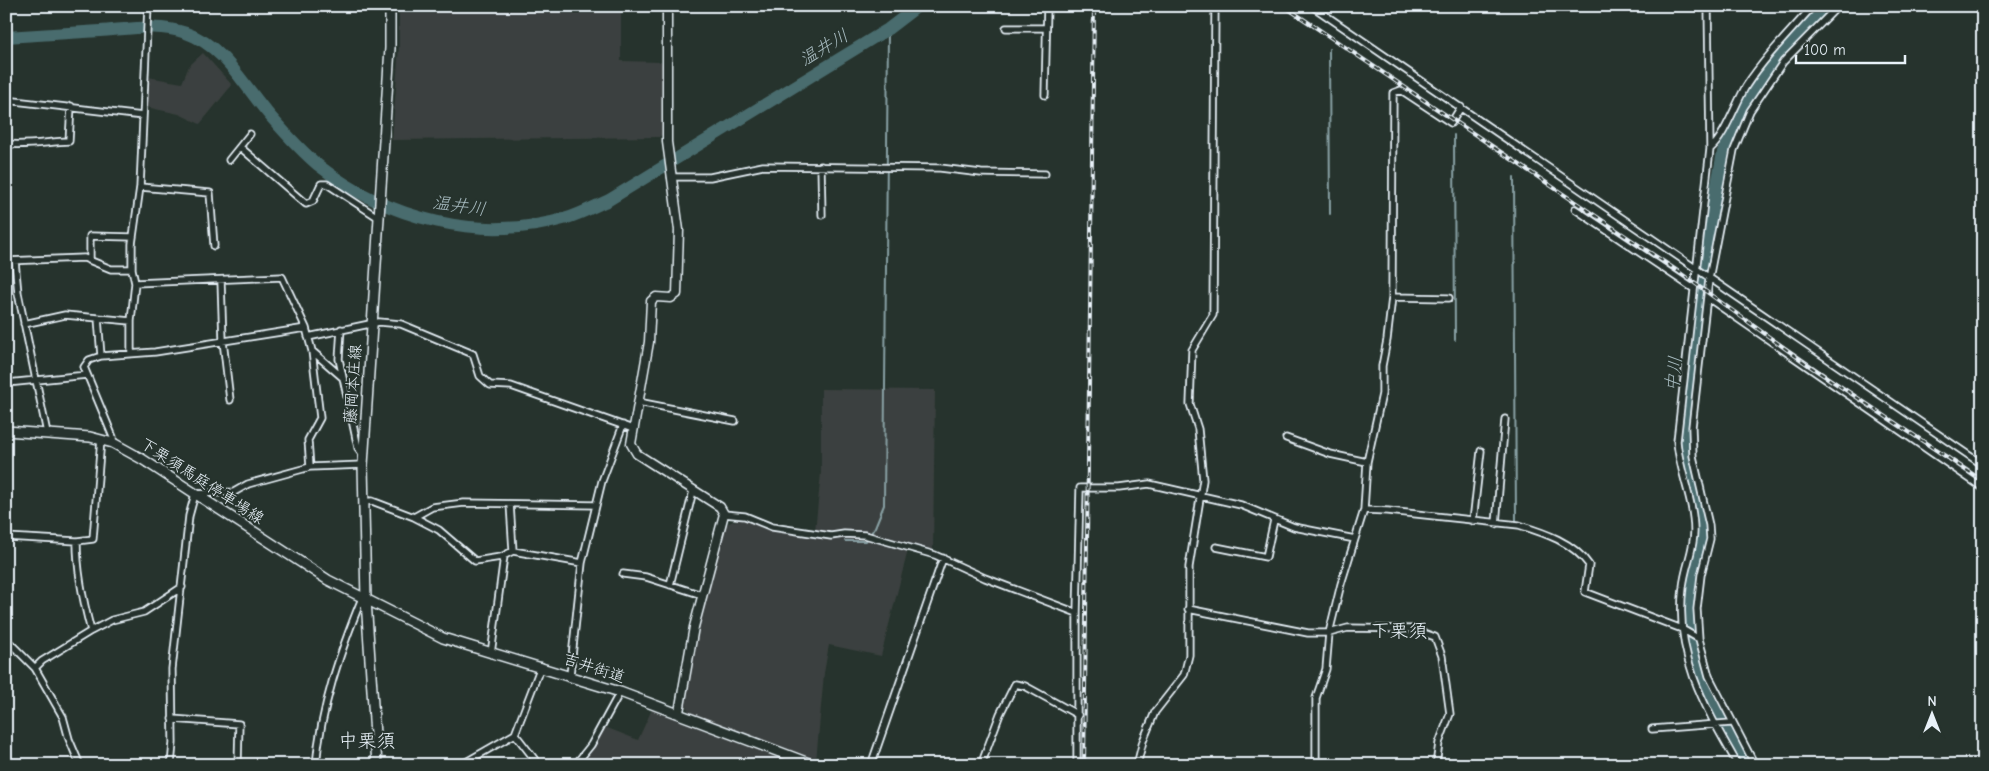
<svg xmlns="http://www.w3.org/2000/svg" width="1989" height="771" viewBox="0 0 1989 771" font-family="'Comic Neue','Klee One',sans-serif">
  <rect width="100%" height="100%" fill="#26332d"/>
  <filter id="ink" filterUnits="userSpaceOnUse"><feTurbulence type="fractalNoise" baseFrequency=".02" numOctaves="2"/><feDisplacementMap in="SourceGraphic" scale="10" xChannelSelector="R" yChannelSelector="G"/><feConvolveMatrix kernelMatrix="1 2 1 2 8 2 1 2 1" color-interpolation-filters="sRGB"/></filter>
  <g filter="url(#ink)">
    <path fill="#3b413f" d="M399,6H621V61L661,62L663,66V134L659,137L392,140L399,47Z
      M203,53L232,85L200,124L179,114L146,107L148,77L182,83L189,66Z
      M821,389L935,390L933,551L867,533L815,531L821,473Z
      M744,519L772,530L838,539L845,537L863,538L908,550L881,656L829,645L824,673L816,762L689,712L685,704L698,628L725,525L733,521Z
      M652,709L799,765H579L593,747L605,727L638,740Z"/>
    <g fill="none" stroke-linecap="round" stroke-linejoin="round">
      <path stroke="#89a1a5" stroke-width="2" d="M1329,49L1330,214
        M1454,135L1455,340
        M1514,177L1516,520
        M845,541H866L875,527L884,505L888,29"/>
      <path stroke="#496c6e" stroke-width="12" d="M6,37C38,35 69,33 100,31C129,29 159,23 186,33C225,46 245,88 271,117C286,134 301,151 318,165C388,220 481,243 567,218C581,214 595,206 609,200L888,29L918,6
        M1746,765L1708,698L1698,672L1690,644V601L1702,524L1686,461L1685,432L1706,244L1723,152L1757,84L1825,6"/>
      <g stroke="#e8f1f8" stroke-width="9">
        <path id="minor" d="M1312,6L1983,465
          M1708,6L1710,149L1677,441C1679,471 1694,500 1694,531C1694,550 1685,567 1683,587C1674,656 1705,707 1738,765
          M1006,28H1046
          M1045,95L1047,6
          M6,100L143,116
          M6,144C28,146 47,142 69,141L71,106
          M240,147L306,204L313,201L321,184H327L379,218
          M1710,149C1724,138 1736,103 1746,86C1765,57 1790,32 1813,6
          M229,160L250,134
          M821,166L822,215
          M671,177H710L763,166L940,168L981,173L1045,174
          M140,187L210,193L214,246
          M1575,209L1694,289
          M90,260V236L133,237
          M6,261L84,258L111,269H132
          M15,261L18,293L47,433
          M221,281L223,341L230,400
          M135,283L282,277L306,328L312,351L320,418L308,440L310,467
          M1392,297L1449,298
          M1708,298L1983,488
          M98,318L101,356
          M24,324L65,315L131,321
          M341,329L339,359L358,448L363,455
          M308,337L379,322L401,324L473,354L480,376L490,385L511,386L633,429
          M312,351L342,377
          M131,352V321L135,283L132,269V244L140,187L148,6
          M7,383L87,375
          M638,402L735,421
          M1286,438L1330,454L1367,462
          M113,443V437L84,367L89,360L101,356L155,352L306,328
          M363,502L372,501L414,517L432,507L464,503L596,505
          M510,504L513,551
          M1364,510L1388,511L1519,525C1545,533 1573,542 1589,565L1585,592L1682,629L1699,639
          M724,514L745,516L772,527L831,536L844,534L865,535L935,555L985,578L1077,613
          M414,517L439,530L475,561L501,557L513,551L582,563
          M1473,521L1481,451
          M1496,524L1505,419
          M6,537L77,541L93,539L101,439
          M77,541C77,572 83,601 91,631
          M1216,547L1266,557L1274,520
          M623,574L646,577L702,595
          M670,585L693,491
          M1188,609L1308,633H1329L1348,628L1412,629L1435,637L1442,656L1450,714L1439,743L1436,765
          M6,635L9,642L35,668L63,717L69,739L80,765
          M491,654L504,556
          M35,668L42,661L91,631L112,620L144,612L182,587
          M570,675L582,563L602,481L623,425
          M172,719L239,724L238,765
          M1652,729L1731,723
          M515,734L539,765
          M171,765L173,743L172,669L189,516L195,494L234,492L248,484L310,467L363,465
          M316,765C321,707 340,652 362,598
          M461,765L515,734L541,666
          M575,765L591,745L620,692
          M871,765L943,558
          M981,765L1000,714L1015,684L1025,686L1078,715
          M1077,765V613L1080,488H1119L1149,484L1241,505L1294,527L1355,539
          M1137,765L1143,741L1155,712L1184,675L1189,655V567L1203,480L1198,429L1190,404L1192,350L1213,315L1215,6
          M1316,765V698L1326,669L1329,633L1341,584L1364,510L1367,462L1382,394V366L1387,340L1392,297L1393,93L1401,90L1451,123L1461,107
          M1755,765L1709,676L1699,639L1697,609L1701,575L1710,539L1709,525L1693,456L1692,427L1709,279L1734,150L1750,111L1783,62L1838,6"/>
      </g>
      <g stroke="#e8f1f8" stroke-width="11">
        <path id="tertiary" d="M667,6V142L679,230L677,294L671,298L656,297L651,301L649,342L631,444L637,454L720,507L724,514L694,627L679,712"/>
      </g>
      <g stroke="#e8f1f8" stroke-width="12">
        <path id="secondary" d="M6,431L90,437L113,443L142,459L328,580L443,638L620,692L814,765"/>
      </g>
      <g stroke="#e8f1f8" stroke-width="12">
        <path id="primary" d="M377,765L366,600L363,465L390,48V6"/>
      </g>
      <use href="#minor" stroke="#26332d" stroke-width="5.5"/>
      <use href="#tertiary" stroke="#26332d" stroke-width="8"/>
      <use href="#secondary" stroke="#26332d" stroke-width="9"/>
      <use href="#primary" stroke="#26332d" stroke-width="9"/>
      <g stroke="#e8f1f8" stroke-width="4">
        <path id="rail" d="M1284,6L1679,272L1808,365L1983,481
          M1084,765L1094,6"/>
      </g>
      <use href="#rail" stroke="#26332d" stroke-width="2" stroke-dasharray="5.5" stroke-linecap="butt"/>
    </g>
  </g>
  <g text-anchor="middle" dominant-baseline="central" stroke-width="4" stroke-linejoin="round" paint-order="stroke">
    <g font-size="16" fill="#e8f1f8" stroke="#26332d">
      <text transform="translate(353 384) rotate(-86)">藤岡本庄線</text>
      <text transform="translate(202 481) rotate(33)">下栗須馬庭停車場線</text>
      <text transform="translate(594 668) rotate(18)">吉井街道</text>
    </g>
    <g font-size="18" font-style="italic" fill="#a8bcc1" stroke="#26332d">
      <text transform="translate(824 48) rotate(-31)">温井川</text>
      <text transform="translate(459 206) rotate(8)">温井川</text>
      <text transform="translate(1674 374) rotate(-84)">中川</text>
    </g>
    <g font-size="19" fill="#e8f1f8" stroke="#26332d">
      <text x="1399" y="631">下栗須</text>
      <text x="367" y="741">中栗須</text>
    </g>
  </g>
  <rect width="1989" height="771" fill="none" stroke="#26332d" stroke-width="25"/>
  <rect x="12" y="12" width="1964" height="746" fill="none" stroke="#e8f1f8" stroke-width="2" filter="url(#ink)"/>
  <g transform="translate(1932 714)" stroke="#26332d" stroke-width="4" paint-order="stroke">
  <path d="M0-4L9 19L0 12L-9 19Z" fill="#e8f1f8"/>
  <text y="-8" font-size="14" font-weight="bold" text-anchor="middle" fill="#e8f1f8">N</text>
  </g>
  <path d="M1796 55v8h109v-8" fill="none" stroke="#e8f1f8" stroke-width="2.5"/>
  <text x="1804" y="55" font-size="15" fill="#e8f1f8" stroke="#26332d" stroke-width="4" paint-order="stroke">100 m</text>
</svg>
